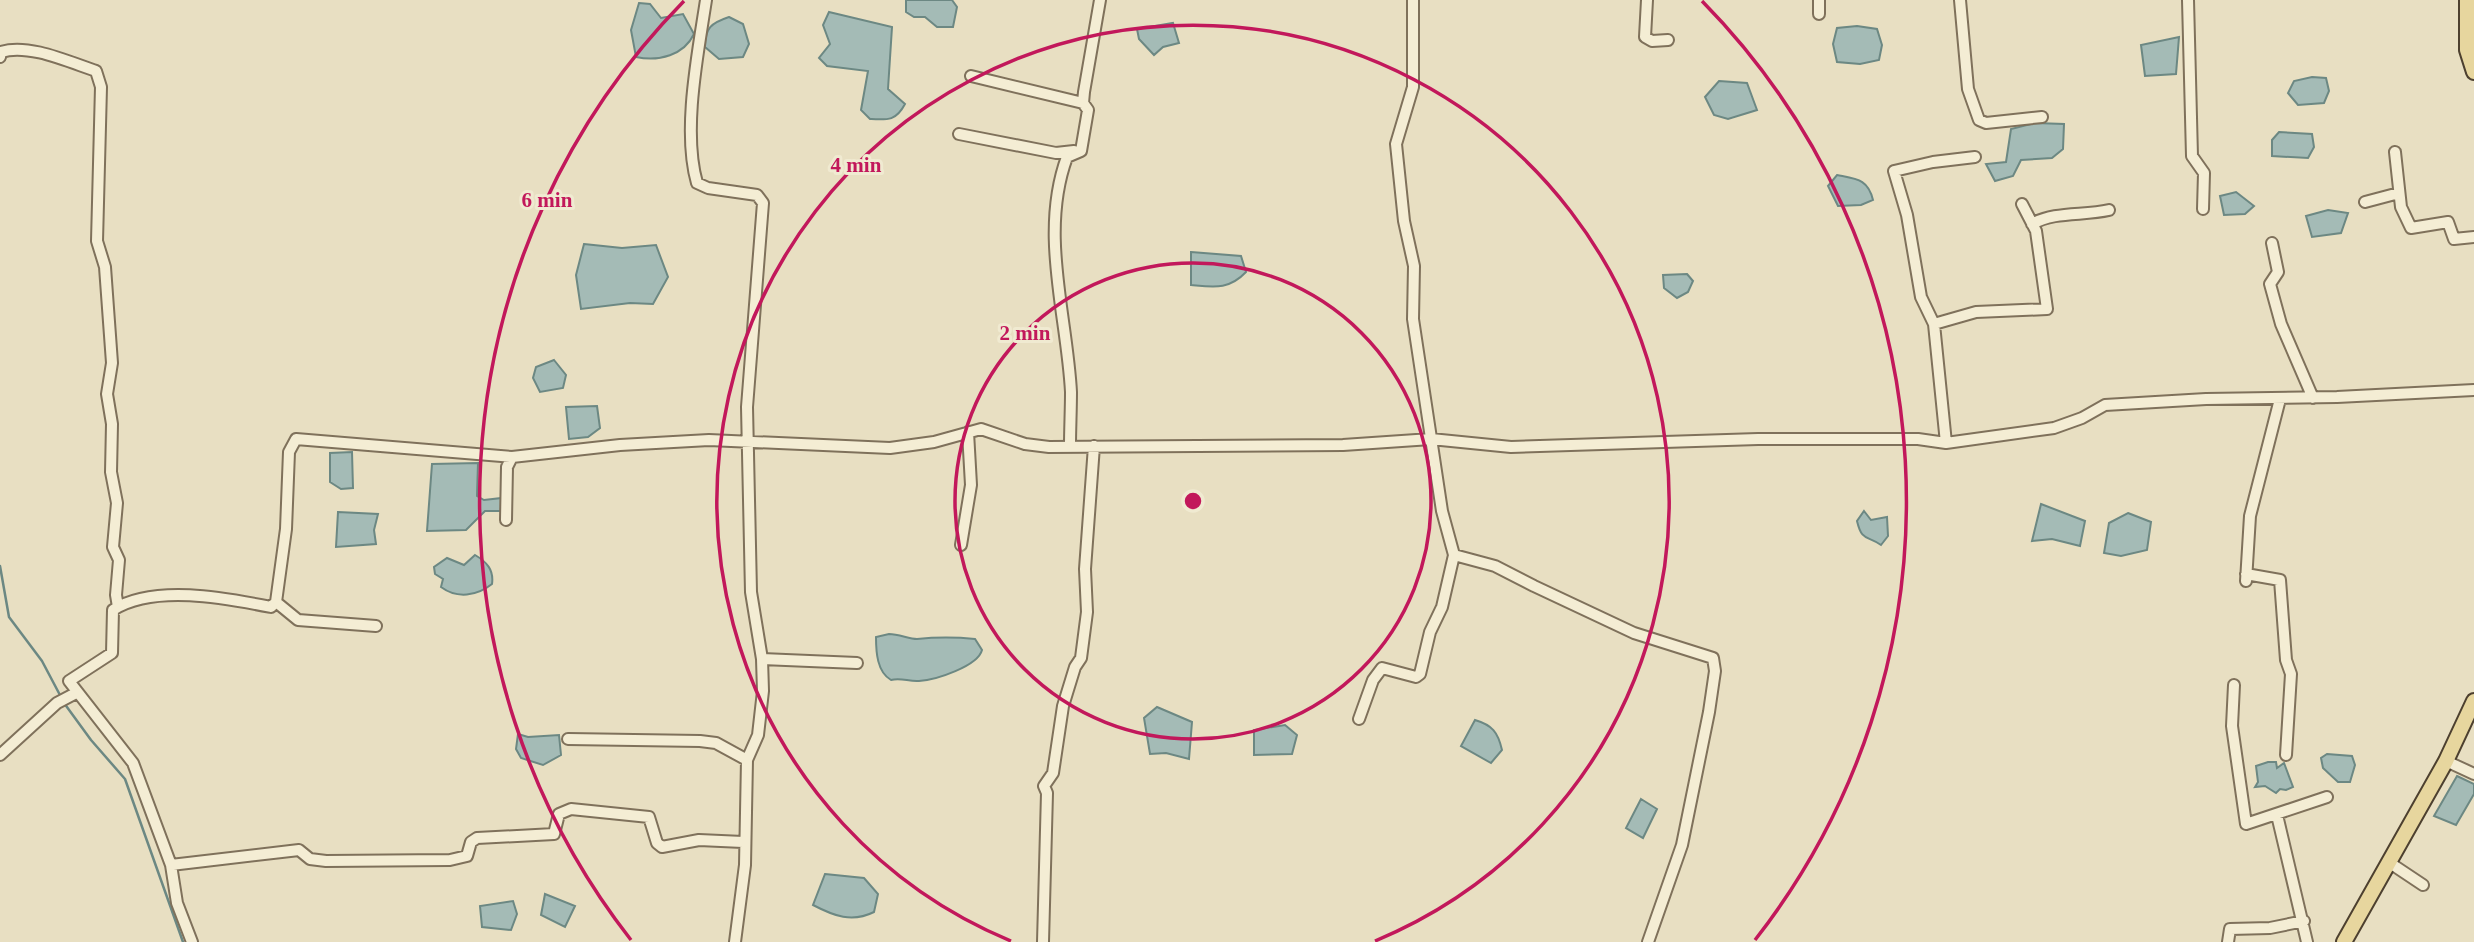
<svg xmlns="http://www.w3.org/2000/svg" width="2474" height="942" viewBox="0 0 2474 942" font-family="Georgia,serif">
  <rect width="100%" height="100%" fill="#e8dfc2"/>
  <path fill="#a4bbb6" stroke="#6c8883" stroke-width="2" d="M906,0H952L957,7L953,27H937L925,17H914L906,12Z
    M639,3L650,4L661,18L683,14L694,34C684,55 659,62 636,57L631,30Z
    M829,12L892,27L888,89L905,104C896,121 888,120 870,119L861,110L868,71L827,66L819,58L830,44L823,25Z
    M729,17L743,24L749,44L743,57L719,59L705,47C705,28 711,23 729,17Z
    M1173,23L1179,43L1163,47L1154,55L1139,39L1137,29Z
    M1857,26L1877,29L1882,45L1879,60L1860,64L1837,62L1833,44L1837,28Z
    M2179,37L2176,74L2145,76L2141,45Z
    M2312,77L2326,78L2329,91L2324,103L2298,105L2288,93L2294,81Z
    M1719,81L1747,83L1757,110L1728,119L1714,115L1705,97Z
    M2035,123L2064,124L2063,149L2052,158L2021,160L2013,176L1995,181L1986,164L2006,162L2011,129Z
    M2279,132L2312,134L2314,147L2308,158L2272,156V140Z
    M1837,175C1857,179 1868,179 1873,200L1861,205L1838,206L1828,186Z
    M2236,192L2254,206L2245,214L2224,215L2220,196Z
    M2328,210L2348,213L2341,233L2312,237L2306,216Z
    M584,244L622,248L656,245L668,277L653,304L630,303L581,309L576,275Z
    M1191,252L1241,256L1246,272C1229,290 1214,287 1191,285Z
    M1687,274L1693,281L1688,292L1677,298L1664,288L1663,275Z
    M554,360L566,375L563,388L540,392L533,378L536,367Z
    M597,406L600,428L588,437L569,439L566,407Z
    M352,452L353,488L341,489L330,482V453Z
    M478,463L477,496L484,500L502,498L501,511H485L466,530L427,531L432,464Z
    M2041,504L2085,521L2080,546L2052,539L2032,541Z
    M1864,511L1871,520L1887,517L1888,536L1881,545C1867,535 1862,542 1857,521Z
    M338,512L378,514L374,530L376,544L336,547Z
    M2128,513L2151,522L2147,550L2121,556L2104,553L2109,523Z
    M475,555C487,562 494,570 492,584C477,596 457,599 441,587L443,579L435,574L434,567L447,558L464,565Z
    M889,634C899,634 909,639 917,639C937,637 955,637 975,639L982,650C978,666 936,680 919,681C909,682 901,677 891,680C877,672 876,652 876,637Z
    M1157,707L1192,722L1189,759L1166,753L1150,754L1144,718Z
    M1475,720C1492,725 1498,732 1502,750L1491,763L1461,746Z
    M1285,725L1297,735L1292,754L1254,755V730Z
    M518,734L528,737L559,735L561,755L543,765L521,758L516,749Z
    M2327,754L2352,756L2355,765L2350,782H2338L2323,768L2321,758Z
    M2268,762H2276L2277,768L2284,763L2293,787L2286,790L2280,789L2276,793L2265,786L2255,787L2258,782L2256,766Z
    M2457,776L2474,784V794L2456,825L2434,816Z
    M1641,799L1657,809L1643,838L1626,828Z
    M825,874L864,878L878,894L874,912C852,923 834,916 813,905Z
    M545,894L575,906L565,927L541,915Z
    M513,901L517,914L511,930L482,927L480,906Z"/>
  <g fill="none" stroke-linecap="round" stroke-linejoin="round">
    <path stroke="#6c8883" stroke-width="2.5" d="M0,566L9,617L42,661L61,697
      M64,703L91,740L125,779L183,942"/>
    <g stroke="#7f715b" stroke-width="14">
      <path id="minor" d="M706,0C698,53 682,131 697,183L708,188L757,195L763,203L747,407L751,592L762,659L763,691L758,735L747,760L745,865L735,942
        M1647,0L1645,37L1652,41L1668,40
        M1960,0L1968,89L1979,120L1986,123L2042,117
        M2188,0L2192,156L2204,173L2203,209
        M1819,14V0
        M0,57L1,52C28,43 69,62 96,71L101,87L97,241L105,267L112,363L107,394L112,424L111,472L117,503L113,547L119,560L116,595L118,607
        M971,76L1083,103
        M959,134L1056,153L1074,151
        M2395,152L2401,207L2411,228L2448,222L2454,239L2474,237
        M2365,202L2399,193
        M2032,224C2055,211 2083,216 2109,210
        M2272,243L2278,272L2270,284L2281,324L2313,398
        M1934,324L1976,312L2047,309L2036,231L2022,204
        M1946,443L1934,324L1921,297L1907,215L1894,171L1933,162L1975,157
        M1070,446C1070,428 1071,410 1071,392C1067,315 1039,233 1067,157L1081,151L1088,110L1083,103L1084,92L1100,0
        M506,520L507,467L512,457L620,445L709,440L890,448L934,442L981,429L1025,444L1049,447L1343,445L1431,439L1511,447L1758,439H1918L1946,443L2054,428L2082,418L2105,405L2206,399L2337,397L2474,390
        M961,545L971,485L968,432
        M1454,555L1495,566L1534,586L1634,633L1713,658L1715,671L1709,712L1682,845L1648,942
        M2246,574L2280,580L2286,660L2291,674L2286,755
        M2246,581L2250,516L2280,399
        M276,602L286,529L289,452L296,439L512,457
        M276,602L298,620L376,626
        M762,659L857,663
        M2234,685L2232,726L2246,824L2327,797
        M1359,719L1373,680L1382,668L1416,677L1420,674L1430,632L1442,607L1454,555L1442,511L1413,319L1414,266L1404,221L1396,144L1413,87V0
        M568,739L700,741L716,743L747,760
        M0,755L57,703L76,693
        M2446,761L2474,774
        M2277,815L2307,942
        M2390,863L2423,885
        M171,865L299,850L310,859L326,861L450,860L467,856L471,842L477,838L554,834L559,814L571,809L649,817L657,843L662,847L699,840L743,842
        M192,942L177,903L171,865L133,763L69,681L112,653L113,610C154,584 225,598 271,607L276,602
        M1043,942L1047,793L1044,786L1053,773L1063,706L1075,667L1081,658L1087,612L1085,569L1094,446
        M2228,942L2230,929L2270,928L2304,921"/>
    </g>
    <g stroke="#4d402f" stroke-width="18">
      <path id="major" d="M2467,0V50L2474,72
        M2344,942L2446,761L2474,701"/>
    </g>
    <use href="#minor" stroke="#f4edd4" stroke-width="10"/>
    <use href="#major" stroke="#e7d69e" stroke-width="14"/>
  </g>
  <g fill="none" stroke="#c2185b" stroke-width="3.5">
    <circle cx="1193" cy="501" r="238"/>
    <path d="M1011 941A476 476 0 1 1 1375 941"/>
    <path d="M631 940A713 713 0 0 1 684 1M1702 1A713 713 0 0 1 1755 940"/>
  </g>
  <circle cx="1193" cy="501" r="10" fill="#c2185b" stroke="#f0ead1" stroke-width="3.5"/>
  <g font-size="21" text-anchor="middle" font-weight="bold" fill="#c2185b" stroke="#f0ead1" stroke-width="6" stroke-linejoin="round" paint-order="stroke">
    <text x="856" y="172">4 min</text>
    <text x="547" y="207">6 min</text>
    <text x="1025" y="340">2 min</text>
  </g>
</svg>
